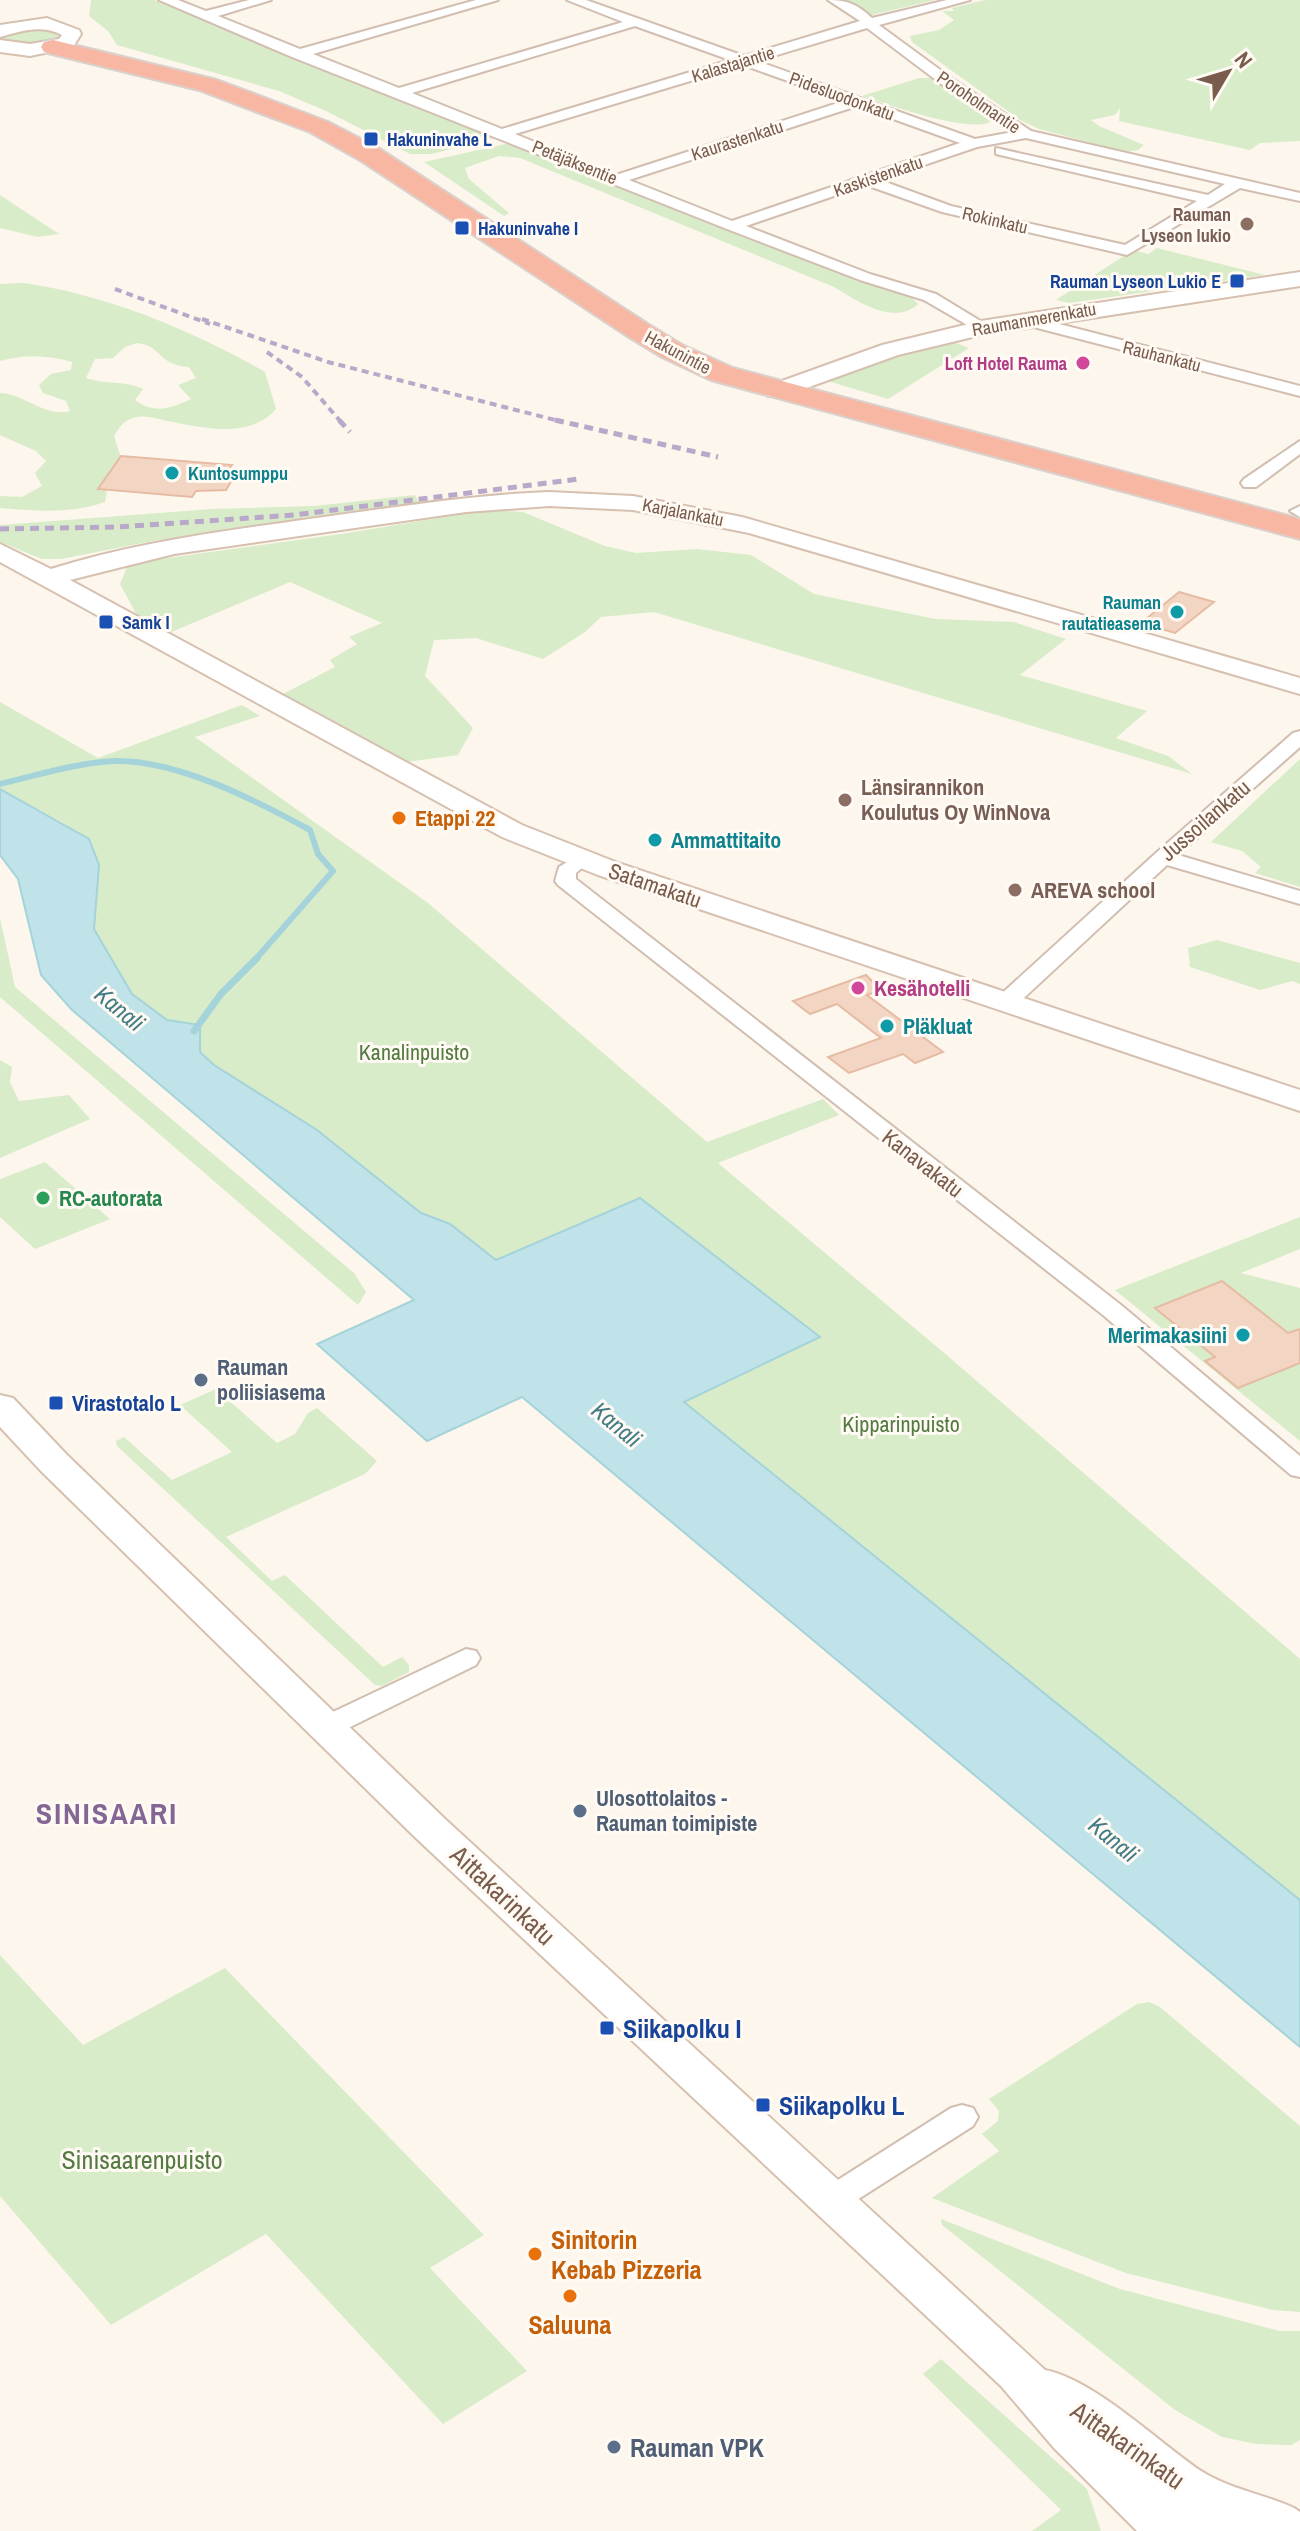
<svg xmlns="http://www.w3.org/2000/svg" width="1300" height="2531" viewBox="0 0 1300 2531" font-family="'Archivo Narrow',sans-serif">
  <rect width="100%" height="100%" fill="#fdf6ec"/>
  <path fill="#d8ecc9" fill-rule="evenodd" d="M91,0H154L498,137L432,154H410L326,111L279,91L117,45L108,31L89,16Z
    M835,0H935L863,17Z
    M985,0H1300V141L1260,143L1250,150L1119,121L1120,108L1115,115L1091,120L1099,126L1144,145L1138,150L1126,152L1039,129L1020,120L912,42L910,36L939,30L954,20L942,11H954L952,8Z
    M40,28L61,33L63,37L47,46L4,42L1,39L6,33Z
    M919,78H934L992,121C972,135 886,104 862,96Z
    M506,144H518L908,294L918,304C894,327 856,300 834,287L520,158L499,156L465,168L469,179L509,213L504,216L424,162Z
    M0,195L59,234L38,237L0,228Z
    M1157,248L1265,275L1069,303L1056,300L1133,250L1148,254Z
    M24,283C107,295 192,330 265,372L276,409C250,439 203,428 168,421C159,419 146,415 137,417C125,419 120,426 114,436L121,458L101,486L107,490L105,502C72,514 35,511 0,508V496L22,497L42,486L35,473L46,461L36,451L0,435V393C25,394 46,418 70,411L66,401L43,393L39,385L51,374L71,370L72,362C48,355 25,354 0,361V284ZM137,343C163,346 157,365 189,367L196,378L178,385L191,399C170,409 154,414 135,400L143,389C124,380 106,385 86,378L95,359L113,358L125,347Z
    M953,342L969,348L888,399L821,379L895,354Z
    M415,495L419,502L334,517L158,540L61,559H42L0,542V525L212,509L314,506Z
    M487,510L523,512L605,546L636,553L697,549L751,555L814,594L935,619L1014,622L1066,639L1020,675L1147,711L1116,738L1168,756L1192,774L654,612L601,617L585,632L543,659L476,638L434,640L425,676L473,728L458,755L399,763L279,696L335,667L330,660L357,644L349,637L382,623L290,582L167,634L139,619L120,584L127,567L138,562L341,534Z
    M0,702L98,758L242,705L260,716L195,737L428,903L707,1142L823,1099L839,1115L718,1163L943,1352L1300,1659V1900L683,1402L819,1337L640,1198L495,1260L450,1224L421,1213L317,1130L214,1065L200,1052V1025L167,1020L132,994L94,929L99,865L67,825L0,789Z
    M1300,759V887L1255,873L1261,867L1242,851L1211,842Z
    M0,918L15,987L354,1273L366,1292L358,1305L0,997Z
    M1217,940L1300,963V984L1292,981L1260,990L1190,967L1188,948Z
    M0,1060L12,1067L10,1082L19,1101L69,1095L90,1119L0,1158Z
    M45,1162L110,1219L35,1249L0,1217V1179Z
    M1300,1217V1249L1241,1273L1300,1288V1441L1115,1290Z
    M216,1389L277,1443L295,1434L308,1413L317,1408L377,1461L365,1474L226,1537L272,1581L285,1575L383,1667L402,1657L409,1665V1672L382,1686L375,1685L117,1446L116,1441L124,1437L172,1480L232,1452L180,1405Z
    M0,1955L83,2045L225,1968L484,2235L430,2268L527,2371L443,2424L266,2234L111,2325L0,2196Z
    M1149,2002L1160,2007L1300,2126V2312L1273,2310L1126,2273L932,2198L999,2151L982,2134L998,2121L999,2111L989,2099L1137,2004Z
    M941,2219L1120,2289L1280,2331H1300V2440L1291,2445L1256,2444L1222,2437L1175,2410L942,2225Z
    M941,2359L1087,2489L1101,2531H1032L1061,2510L923,2374Z"/>
  <path fill="#bfe3e8" stroke="#a5d3da" stroke-width="2" d="M0,789L89,839L99,865L94,929L132,994L167,1020L200,1025V1052L214,1065L317,1130L421,1213L450,1224L496,1260L640,1198L820,1337L684,1402L1300,1900V2047L522,1397L427,1441L317,1344L414,1300L72,1010L41,975L18,879L0,855Z"/>
  <g fill="none" stroke-linecap="round" stroke-linejoin="round">
    <path stroke="#a5d3da" stroke-width="6" d="M0,784C38,775 76,763 114,761C176,759 257,801 310,830L318,854L333,871L255,960"/>
    <path stroke="#a5d3da" stroke-width="7" d="M194,1031L221,994L257,958"/>
  </g>
  <path fill="#f3d5c3" stroke="#e6bba3" stroke-width="2" d="M121,456L232,465L229,469L238,470L226,490L196,491L192,497L98,489Z
    M1179,592L1214,602L1175,633L1141,623Z
    M866,975L881,990L867,995L943,1052L915,1063L903,1054L849,1073L828,1057L881,1038L837,1004L810,1014L793,1001Z
    M1222,1281L1288,1333L1300,1329V1363L1238,1388L1205,1361L1215,1357L1155,1308Z"/>
  <g fill="none" stroke-linecap="round" stroke-linejoin="round">
    <g stroke="#d1beb0" stroke-width="4">
      <path id="street" d="M159,0H178L206,11L249,0H271L218,16L300,49L476,0H498L313,54L399,88L623,22L567,0H586L744,56L860,21L828,0C848,0 858,5 872,18L947,0H970L879,25L954,80L1031,131L1300,193V201L1240,188L1127,255L942,212L866,185L746,226L870,274L936,294L987,325V331L981,333L924,300L860,280L727,229L292,57ZM635,26L730,60L502,129L412,93ZM867,28L944,86L1013,132L975,139L757,61ZM743,65L844,101L616,175L515,134ZM857,106L960,143L732,221L629,180ZM1026,138L1225,184L1208,195L996,148V154L1197,201L1125,245L951,206L880,180L977,147Z
        M1024,315L1300,386V396L1018,323V317Z
        M1300,441V454L1256,487H1244L1241,483L1244,479Z
        M1300,506V517L1290,511Z
        M1300,731V747L1178,855L1300,891V904L1167,865L1014,1007H998L995,1002L998,997L1156,853L1293,733Z
        M582,853L592,859L576,873V879L1121,1305L1300,1456V1477L1291,1475L1103,1315L558,885L555,881L559,867Z
        M466,1649L476,1651L480,1658L476,1665L336,1734L326,1737L316,1734L312,1727L316,1720Z
        M962,2105L973,2108L978,2117L973,2126L841,2210L830,2214L819,2210L814,2201L819,2192L951,2108Z"/>
    </g>
    <g stroke="#d6c0b0" stroke-width="4">
      <path id="secondary" d="M47,18L79,30L81,34L73,47L30,56L0,52V40L30,44L59,39L62,35C41,24 21,31 0,37V25Z
        M1300,272V286L981,335L898,355L784,396H768L764,391L768,386L882,345L981,321Z
        M549,492L633,496L742,517L1300,678V694L749,533L633,510L549,506L466,512L174,554L70,580L522,825L618,863L1300,1090V1111L598,875L502,837L0,562V544L51,569C133,543 217,532 302,520C384,509 466,495 549,492Z
        M0,1395L13,1398L67,1455L445,1819L1045,2370C1095,2380 1158,2442 1201,2471C1229,2489 1264,2494 1294,2508L1300,2512V2531H1137L1054,2448L1001,2386L417,1839L41,1471L0,1427Z"/>
    </g>
    <g stroke="#dad1cd" stroke-width="4">
      <path id="highway" d="M53,40L217,80L328,122L378,148L649,325L682,345L733,368L1300,519V539L711,380L662,357L629,337L360,160L310,132L199,90L44,52L41,47L44,42Z"/>
    </g>
    <use href="#street" fill="#fff" fill-rule="evenodd"/>
    <use href="#secondary" fill="#fff" fill-rule="evenodd"/>
    <use href="#highway" fill="#f7b7a3" fill-rule="evenodd"/>
    <path stroke="#b9a8c9" stroke-width="4" stroke-dasharray="7 5" stroke-linecap="butt" d="M115,289L210,324
      M202,319L328,362L563,422
      M267,352L302,377L341,422"/>
    <path stroke="#b9a8c9" stroke-width="5" stroke-dasharray="9 6" stroke-linecap="butt" d="M339,420L350,432
      M555,420L718,457
      M0,529L118,527L294,515L579,479"/>
  </g>
  <g fill="#1a4fb4" stroke="#fffaf3" stroke-width="3">
    <rect x="363" y="131" width="16" height="16" rx="4"/>
    <rect x="454" y="220" width="16" height="16" rx="4"/>
    <rect x="1229" y="273" width="16" height="16" rx="4"/>
    <rect x="98" y="614" width="16" height="16" rx="4"/>
    <rect x="48" y="1395" width="16" height="16" rx="4"/>
    <rect x="599" y="2020" width="16" height="16" rx="4"/>
    <rect x="755" y="2097" width="16" height="16" rx="4"/>
  </g>
  <g fill="#8d6e63" stroke="#fffaf3" stroke-width="3">
    <circle cx="1247" cy="224" r="8"/>
    <circle cx="845" cy="800" r="8"/>
    <circle cx="1015" cy="890" r="8"/>
  </g>
  <g fill="#d1479c" stroke="#fffaf3" stroke-width="3">
    <circle cx="1083" cy="363" r="8"/>
    <circle cx="858" cy="988" r="8"/>
  </g>
  <g fill="#0f9aa8" stroke="#fffaf3" stroke-width="3">
    <circle cx="172" cy="473" r="8"/>
    <circle cx="1177" cy="612" r="8"/>
    <circle cx="655" cy="840" r="8"/>
    <circle cx="887" cy="1026" r="8"/>
    <circle cx="1243" cy="1335" r="8"/>
  </g>
  <g fill="#e8710a" stroke="#fffaf3" stroke-width="3">
    <circle cx="399" cy="818" r="8"/>
    <circle cx="535" cy="2254" r="8"/>
    <circle cx="570" cy="2296" r="8"/>
  </g>
  <circle fill="#2e9e5b" stroke="#fffaf3" stroke-width="3" cx="43" cy="1198" r="8"/>
  <g fill="#5c6f8a" stroke="#fffaf3" stroke-width="3">
    <circle cx="201" cy="1380" r="8"/>
    <circle cx="580" cy="1811" r="8"/>
    <circle cx="614" cy="2447" r="8"/>
  </g>
  <g text-anchor="middle" dominant-baseline="central" stroke-width="6" stroke-linejoin="round" paint-order="stroke">
    <g font-size="18" fill="#7a5c4d" stroke="#fffaf3">
      <text transform="translate(733 64) rotate(-17)">Kalastajantie</text>
      <text transform="translate(842 96) rotate(20)">Pidesluodonkatu</text>
      <text transform="translate(979 102) rotate(34)">Poroholmantie</text>
      <text transform="translate(737 140) rotate(-18)">Kaurastenkatu</text>
      <text transform="translate(575 162) rotate(22)">Petäjäksentie</text>
      <text transform="translate(878 176) rotate(-19)">Kaskistenkatu</text>
      <text transform="translate(995 220) rotate(13)">Rokinkatu</text>
      <text transform="translate(1034 319) rotate(-10)">Raumanmerenkatu</text>
      <text transform="translate(678 352) rotate(28)">Hakunintie</text>
      <text transform="translate(1162 356) rotate(14)">Rauhankatu</text>
      <text transform="translate(683 512) rotate(11)">Karjalankatu</text>
    </g>
    <g font-size="18" font-weight="bold" fill="#164399" stroke="#fffaf3" text-anchor="start">
      <text x="387" y="139">Hakuninvahe L</text>
      <text x="478" y="228">Hakuninvahe I</text>
      <text x="1221" y="281" text-anchor="end">Rauman Lyseon Lukio E</text>
      <text x="122" y="622">Samk I</text>
    </g>
    <g font-size="18" font-weight="bold" fill="#785e54" stroke="#fffaf3" text-anchor="end">
      <text x="1231" y="214">Rauman<tspan x="1231" dy="21">Lyseon lukio</tspan></text>
    </g>
    <g font-size="18" font-weight="bold" fill="#b23c85" stroke="#fffaf3" text-anchor="end">
      <text x="1067" y="363">Loft Hotel Rauma</text>
    </g>
    <g font-size="18" font-weight="bold" fill="#0d838f" stroke="#fffaf3" text-anchor="start">
      <text x="188" y="473">Kuntosumppu</text>
      <text x="1161" y="602" text-anchor="end">Rauman<tspan x="1161" dy="21">rautatieasema</tspan></text>
    </g>
    <g font-size="22" font-weight="bold" fill="#785e54" stroke="#fffaf3" text-anchor="start">
      <text x="861" y="787">Länsirannikon<tspan x="861" dy="25">Koulutus Oy WinNova</tspan></text>
      <text x="1031" y="890">AREVA school</text>
    </g>
    <g font-size="22" font-weight="bold" fill="#c56008" stroke="#fffaf3" text-anchor="start">
      <text x="415" y="818">Etappi 22</text>
    </g>
    <g font-size="22" fill="#7a5c4d" stroke="#fffaf3">
      <text transform="translate(1205 820) rotate(-41)">Jussoilankatu</text>
      <text transform="translate(655 885) rotate(19)">Satamakatu</text>
      <text transform="translate(923 1163) rotate(38)">Kanavakatu</text>
    </g>
    <g font-size="22" font-weight="bold" fill="#0d838f" stroke="#fffaf3" text-anchor="start">
      <text x="671" y="840">Ammattitaito</text>
      <text x="903" y="1026">Pläkluat</text>
      <text x="1227" y="1335" text-anchor="end">Merimakasiini</text>
    </g>
    <g font-size="22" font-weight="bold" fill="#b23c85" stroke="#fffaf3" text-anchor="start">
      <text x="874" y="988">Kesähotelli</text>
    </g>
    <g font-size="22" fill="#537a41" stroke="#fffaf3">
      <text x="414" y="1052">Kanalinpuisto</text>
      <text x="901" y="1424">Kipparinpuisto</text>
    </g>
    <g font-size="22" font-weight="bold" fill="#27864d" stroke="#fffaf3" text-anchor="start">
      <text x="59" y="1198">RC-autorata</text>
    </g>
    <g font-size="22" font-weight="bold" fill="#4e5e75" stroke="#fffaf3" text-anchor="start">
      <text x="217" y="1367">Rauman<tspan x="217" dy="25">poliisiasema</tspan></text>
      <text x="596" y="1798">Ulosottolaitos -<tspan x="596" dy="25">Rauman toimipiste</tspan></text>
    </g>
    <g font-size="22" font-weight="bold" fill="#164399" stroke="#fffaf3" text-anchor="start">
      <text x="72" y="1403">Virastotalo L</text>
    </g>
    <g font-size="24" font-style="italic" fill="#437c86" stroke="#fffaf3">
      <text transform="translate(120 1008) rotate(40)">Kanali</text>
      <text transform="translate(617 1424) rotate(40)">Kanali</text>
      <text transform="translate(1114 1839) rotate(40)">Kanali</text>
    </g>
    <g font-size="26" fill="#7a5c4d" stroke="#fffaf3">
      <text transform="translate(503 1895) rotate(43)">Aittakarinkatu</text>
      <text transform="translate(1128 2445) rotate(35)">Aittakarinkatu</text>
    </g>
    <g font-size="26" font-weight="bold" fill="#164399" stroke="#fffaf3" text-anchor="start">
      <text x="623" y="2028">Siikapolku I</text>
      <text x="779" y="2105">Siikapolku L</text>
    </g>
    <g font-size="26" fill="#537a41" stroke="#fffaf3">
      <text x="142" y="2159">Sinisaarenpuisto</text>
    </g>
    <g font-size="26" font-weight="bold" fill="#c56008" stroke="#fffaf3" text-anchor="start">
      <text x="551" y="2239">Sinitorin<tspan x="551" dy="30">Kebab Pizzeria</tspan></text>
      <text x="570" y="2324" text-anchor="middle">Saluuna</text>
    </g>
    <g font-size="26" font-weight="bold" fill="#4e5e75" stroke="#fffaf3" text-anchor="start">
      <text x="630" y="2447">Rauman VPK</text>
    </g>
    <g font-size="30" font-weight="bold" letter-spacing="2" fill="#846695" stroke="#fffaf3">
      <text x="107" y="1813">SINISAARI</text>
    </g>
  </g>
  <g transform="translate(1228 72) rotate(52)" stroke="#fffaf3" stroke-width="6" paint-order="stroke">
  <path d="M0-6L14 30L0 20L-14 30Z" fill="#7a5c4d"/>
  <text y="-12" font-size="22" font-weight="bold" text-anchor="middle" fill="#7a5c4d">N</text>
  </g>
</svg>
